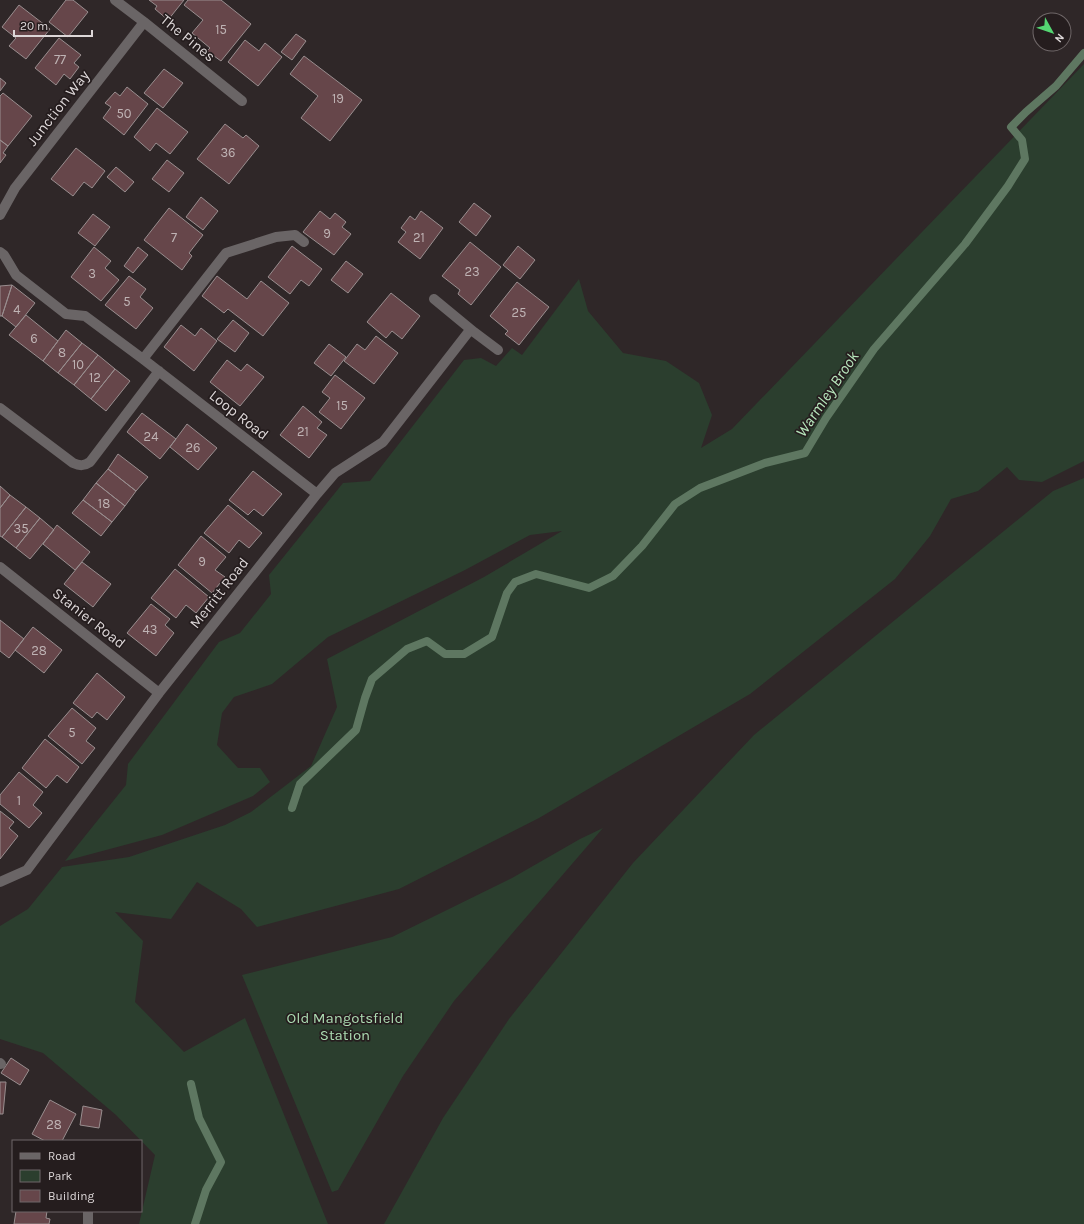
<svg xmlns="http://www.w3.org/2000/svg" width="1084" height="1224" viewBox="0 0 1084 1224" font-family="Karla,sans-serif">
  <rect width="100%" height="100%" fill="#2f2728"/>
  <path fill="#2b3e2e" d="M1084,64V461L1042,482L1019,480L1007,467L978,491L951,499L930,536L895,579L750,694L539,818L399,889L257,927L241,909L197,882L171,919L115,912L143,941L135,1002L184,1052L245,1018L328,1224H139L155,1155L116,1115L43,1053L0,1039V926L28,909L62,867L129,857L225,825L251,812L311,766L337,707L327,659L484,577L562,531L530,535L465,570L328,637L272,684L234,697L222,713L217,745L238,768H260L270,782L253,796L162,835L65,861L126,785L128,764L219,642L240,633L271,594L269,575L343,483L370,481L464,360L481,358L496,366L512,348L522,355L579,279L588,311L623,353L666,361L699,383L712,415L701,448L732,429Z
    M1084,478V1224H384L443,1118L509,1019L633,863L754,735L1053,491Z
    M603,828L454,1001L403,1076L338,1190L332,1192L242,975L392,937L512,878L580,839Z"/>
  <g fill="none" stroke-linecap="round" stroke-linejoin="round">
    <path stroke="#5e7761" stroke-width="8" d="M292,808L300,784L356,730L365,698L372,679L407,649L427,641L445,654H464L492,637L507,593L515,582L536,574L589,588L613,576L642,546L675,504L700,488L765,463L805,453L826,418L874,349L965,244L1008,186L1025,159L1022,140L1011,127L1026,112L1056,86L1084,53
      M191,1084L199,1118L221,1162L206,1190L195,1224"/>
  </g>
  <path fill="#66464a" stroke="#998e8f" d="M66,0H73L88,12L68,37L49,22Z
    M149,0H184L168,20L155,9L157,6Z
    M188,0H221L251,24L221,61L207,51L210,48L192,33L203,20L184,5Z
    M19,5L50,29L26,59L9,46L16,38L2,27Z
    M296,34L306,41L292,60L281,52Z
    M59,38L81,55L74,63L79,67L70,79L64,74L56,85L35,68Z
    M245,40L259,51L265,43L282,57L258,86L228,62Z
    M304,56L362,100L330,141L301,118L318,96L290,74Z
    M164,69L183,83L163,108L144,93Z
    M0,78L6,83L0,91Z
    M127,87L148,104L124,135L103,118L111,107L105,103L115,92L120,96Z
    M3,93L32,116L8,146L0,140V96Z
    M157,108L188,132L170,154L156,143L150,151L134,137Z
    M225,124L243,138L246,135L259,146L229,184L197,159Z
    M0,140L8,146L3,153L6,155L0,163Z
    M76,148L105,171L92,188L84,182L73,196L51,179Z
    M167,160L184,173L169,192L152,179Z
    M116,167L134,182L125,192L107,177Z
    M201,197L218,211L203,230L186,217Z
    M474,203L491,216L476,236L459,222Z
    M169,208L203,235L189,253L192,256L182,270L144,240Z
    M320,211L330,219L335,213L346,222L342,227L351,234L334,255L303,232Z
    M421,211L443,228L420,259L398,242L406,232L401,228L410,216L415,220Z
    M93,214L110,227L95,246L78,233Z
    M470,242L501,267L471,305L458,294L460,290L442,276Z
    M292,246L322,269L309,286L301,280L290,294L268,277Z
    M518,246L535,260L520,279L503,265Z
    M94,247L111,261L105,268L119,280L101,301L71,277Z
    M138,247L148,255L133,273L124,266Z
    M346,261L363,274L348,293L331,280Z
    M129,276L146,289L140,297L153,308L136,329L105,305Z
    M217,276L247,299L261,281L289,303L263,336L228,309L224,313L202,296Z
    M517,282L549,307L519,345L505,334L508,331L490,316Z
    M12,285L35,303L16,327L2,316Z
    M12,285L2,316H0V286Z
    M391,293L420,316L402,339L392,331L386,338L367,322Z
    M26,315L58,341L43,361L9,335Z
    M233,320L249,333L235,352L217,339Z
    M181,325L195,336L201,328L217,341L194,371L164,347Z
    M66,330L82,343L58,373L43,361Z
    M376,336L398,353L374,384L344,361L357,344L365,350Z
    M82,343L98,355L74,385L58,373Z
    M329,344L346,357L331,376L314,363Z
    M98,355L115,369L91,399L74,385Z
    M227,360L241,371L247,364L264,377L240,406L210,382Z
    M115,369L130,381L106,411L91,399Z
    M335,375L365,398L341,429L319,412L330,398L322,392Z
    M303,406L322,422L317,428L327,435L309,458L280,435Z
    M142,413L176,439L160,459L127,432Z
    M187,424L217,448L198,470L170,447Z
    M118,454L148,477L136,491L108,469Z
    M108,469L136,491L125,506L96,483Z
    M253,471L282,494L263,516L254,509L248,515L229,500Z
    M96,483L125,506L112,522L83,500Z
    M0,486L10,495L0,508Z
    M10,495L26,507L2,537L0,536V508Z
    M83,500L112,522L101,536L72,513Z
    M228,505L262,533L249,548L239,540L229,553L204,533Z
    M26,507L40,518L16,548L2,537Z
    M40,518L54,530L30,559L16,548Z
    M57,525L90,552L75,570L43,544Z
    M201,536L226,557L215,570L225,577L212,593L178,565Z
    M82,562L111,584L93,607L64,584Z
    M175,569L209,597L196,613L186,605L176,618L151,598Z
    M151,604L170,619L165,625L174,633L156,656L127,633Z
    M0,620L24,639L9,658L0,651Z
    M33,627L62,650L44,673L15,650Z
    M97,673L125,697L107,720L97,712L92,718L73,703Z
    M72,708L96,728L86,741L95,748L82,764L48,736Z
    M45,739L79,767L67,783L57,775L46,788L22,768Z
    M19,772L43,792L33,805L42,813L29,828L0,804V795Z
    M0,811L14,822L9,828L18,836L0,859Z
    M11,1058L29,1070L20,1085L1,1073Z
    M0,1082H6L3,1114H0Z
    M50,1100L76,1114L62,1141H45L32,1134Z
    M83,1106L102,1110L99,1128L80,1125Z
    M16,1211H47L46,1218L50,1219L49,1224H14Z"/>
  <g fill="none" stroke-linecap="round" stroke-linejoin="round">
    <path stroke="#6a6566" stroke-width="10" d="M115,0L144,22L242,101
      M0,215L15,188L144,22
      M0,252L4,255L16,275L66,314L85,316L143,359L317,494
      M434,299L474,332L498,350
      M143,359L226,253L276,237L295,235L304,242
      M0,408L73,463C80,466 84,466 90,462L159,371
      M0,567L159,693
      M0,882L27,870L159,693L317,494L335,473L383,442L470,330
      M0,1063L1,1064
      M88,1224V1211"/>
  </g>
  <g text-anchor="middle" dominant-baseline="central" stroke-width="3.5" stroke-linejoin="round" paint-order="stroke">
    <g font-size="13" fill="#bfb3b4">
      <text x="221" y="29">15</text>
      <text x="60" y="59">77</text>
      <text x="338" y="98">19</text>
      <text x="124" y="113">50</text>
      <text x="228" y="152">36</text>
      <text x="327" y="233">9</text>
      <text x="174" y="237">7</text>
      <text x="419" y="237">21</text>
      <text x="472" y="271">23</text>
      <text x="92" y="273">3</text>
      <text x="127" y="301">5</text>
      <text x="17" y="309">4</text>
      <text x="519" y="312">25</text>
      <text x="34" y="338">6</text>
      <text x="62" y="352">8</text>
      <text x="78" y="364">10</text>
      <text x="95" y="377">12</text>
      <text x="342" y="405">15</text>
      <text x="303" y="431">21</text>
      <text x="151" y="436">24</text>
      <text x="193" y="447">26</text>
      <text x="104" y="503">18</text>
      <text x="21" y="528">35</text>
      <text x="202" y="561">9</text>
      <text x="150" y="629">43</text>
      <text x="39" y="650">28</text>
      <text x="72" y="732">5</text>
      <text x="19" y="800">1</text>
      <text x="54" y="1124">28</text>
    </g>
    <g font-size="15" fill="#ddd7d8" stroke="#251d1e">
      <text transform="translate(188 38) rotate(39)">The Pines</text>
      <text transform="translate(58 108) rotate(-52)">Junction Way</text>
      <text transform="translate(239 415) rotate(38)">Loop Road</text>
      <text transform="translate(219 593) rotate(-52)">Merritt Road</text>
      <text transform="translate(89 618) rotate(38)">Stanier Road</text>
    </g>
    <g font-size="15" fill="#acdbb2" stroke="#251d1e">
      <text x="345" y="1018">Old Mangotsfield<tspan x="345" dy="17">Station</tspan></text>
    </g>
    <g font-size="16" font-style="italic" fill="#b7e6bc" stroke="#251d1e">
      <text transform="translate(827 394) rotate(-56)">Warmley Brook</text>
    </g>
  </g>
  <rect x="12" y="1140" width="130" height="72" fill="#251d1e" stroke="#6f6768"/>
  <rect x="20" y="1153" width="20" height="6" fill="#6a6566" stroke="#6f6768"/>
  <text x="48" y="1160" font-size="12" fill="#ddd7d8">Road</text>
  <rect x="20" y="1170" width="20" height="12" fill="#2b3e2e" stroke="#6f6768"/>
  <text x="48" y="1180" font-size="12" fill="#ddd7d8">Park</text>
  <rect x="20" y="1190" width="20" height="12" fill="#66464a" stroke="#6f6768"/>
  <text x="48" y="1200" font-size="12" fill="#ddd7d8">Building</text>
  <g transform="translate(1052 32) rotate(130)"><circle r="19" fill="#251d1e" stroke="#6f6768"/>
  <path d="M0-3L7 15L0 10L-7 15Z" fill="#54d672"/>
  <text y="-6" font-size="11" font-weight="bold" text-anchor="middle" fill="#ddd7d8">N</text>
  </g>
  <path d="M14 30v6h78v-6" fill="none" stroke="#ddd7d8" stroke-width="2"/>
  <text x="20" y="30" font-size="12" fill="#ddd7d8" stroke="#251d1e" stroke-width="3" paint-order="stroke">20 m</text>
</svg>
